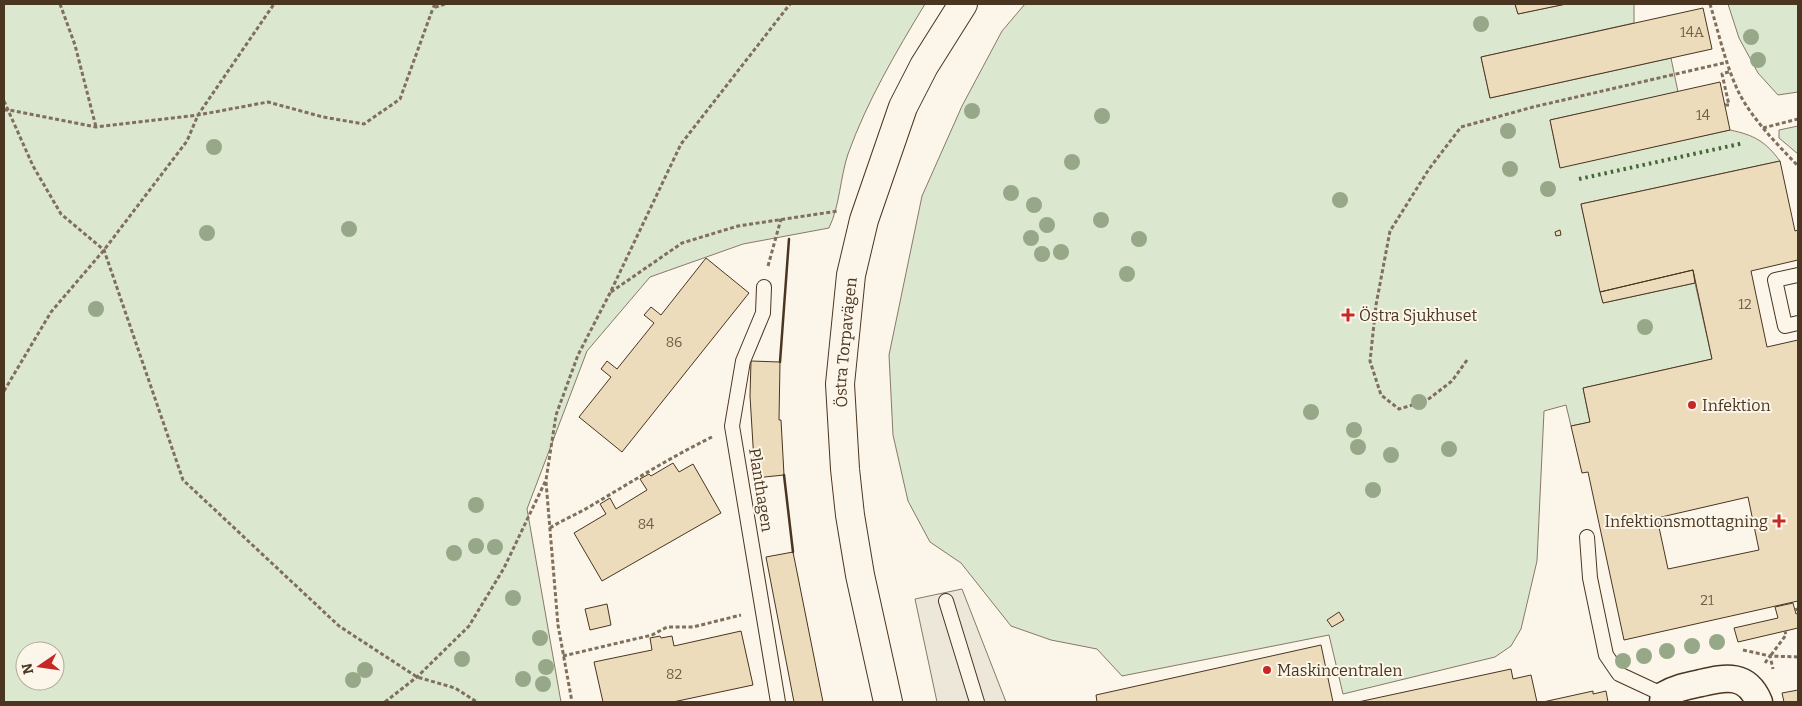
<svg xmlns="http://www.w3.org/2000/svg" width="1802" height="706" viewBox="0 0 1802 706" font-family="Bitter,serif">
  <rect width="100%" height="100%" fill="#fbf6e9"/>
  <path fill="#dce7d0" stroke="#887966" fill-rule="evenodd" d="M4,4H925C896,52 867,101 848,154C840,178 840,205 829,228L743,244L650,277L587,351L527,509L561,702H4ZM25,651H55V681H25Z
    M1025,4H1515L1518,14L1566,4H1634V23L1481,57L1490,98L1671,58L1678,92L1550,120L1560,167L1730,130C1754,135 1765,141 1780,161L1581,204L1603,303L1695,283L1712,359L1583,388L1590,422L1571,426L1566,405L1544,411L1537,561L1521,629L1511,646L1495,657L1343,694L1329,635L1122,676L1097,649L1051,640L1011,626L961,563L930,542L908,501L893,435L889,355L922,196L962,106L1002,31Z
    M1728,4H1798V92L1778,95L1758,73L1739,38Z
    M1798,126V154L1779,138V130Z"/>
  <path fill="#ede7d9" stroke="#887966" d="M962,589L1006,702H937L915,599Z"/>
  <path fill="#ecdcbc" stroke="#4a3520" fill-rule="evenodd" d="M1515,4H1566L1518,14Z
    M1703,8L1712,49L1490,98L1481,57Z
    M1720,82L1730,130L1560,168L1550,120Z
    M1780,161L1795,231L1798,230V260L1751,271L1767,347L1798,340V601L1624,640L1588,472L1582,473L1571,426L1590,422L1583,388L1712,359L1693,270L1600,292L1581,204ZM1748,497L1759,550L1668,569L1657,518Z
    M1560,230L1561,235L1556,236L1555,232Z
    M706,258L749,293L622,452L579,417L611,377L601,369L607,361L617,369L654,323L644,315L651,307L661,315Z
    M1693,270L1695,283L1603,303L1600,292Z
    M751,361L780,362L779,420H781L784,475L755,478L750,396Z
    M673,463L679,472L693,464L721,513L602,581L574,533L606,514L600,504L610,498L616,509L647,490L640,479L649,474L651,476Z
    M793,552L823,702H794L766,557Z
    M1793,603L1796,614L1798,613V628L1738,642L1734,628L1778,618L1775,607Z
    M607,604L611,625L590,630L585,609Z
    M1339,612L1344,620L1332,627L1327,620Z
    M741,631L753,685L673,702H603L594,662L652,650L650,638L660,636L661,638L672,636L674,646Z
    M1321,645L1333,702H1097L1096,695Z
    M1511,669L1513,679L1531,675L1537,702H1358Z
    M1798,690V702H1784L1782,693Z
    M1593,691V694L1606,691L1608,702H1543Z"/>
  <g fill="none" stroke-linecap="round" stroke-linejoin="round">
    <g stroke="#4a3520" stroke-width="16">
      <path id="lane" d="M1798,275L1775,280L1785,326L1798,323
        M764,287L763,313L743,361L732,426L778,702
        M1587,537L1590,578L1606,655L1619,674L1664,695
        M946,601L977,702"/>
    </g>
    <g stroke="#4a3520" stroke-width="29">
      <path id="street" d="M1663,702L1664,695C1676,688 1687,686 1701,683C1726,677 1747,673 1759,702"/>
    </g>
    <g stroke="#4a3520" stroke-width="30">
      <g id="secondary">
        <path id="s1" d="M888,702L860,575L850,515L845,469L840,384L851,275L864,220L903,107L924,66L963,4"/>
      </g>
    </g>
    <path stroke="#7f6f5c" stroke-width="3" stroke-dasharray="4 2.5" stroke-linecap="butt" d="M60,4L75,45L96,127
      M435,4L433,8L445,4
      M1710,4C1719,34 1726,67 1740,95C1755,122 1777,144 1798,166
      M4,101L33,166L61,214L104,250L183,480L339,626L417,677L455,688L477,702
      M1725,105H1729L1722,74L1731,71
      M4,110H9L96,127L198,115L268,102L323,117L364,124L400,99L433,8
      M1763,128L1798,119
      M768,266L781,219
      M611,292L682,243L738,226L838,211
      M1467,360L1452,381L1426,401L1399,409L1381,395L1370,361L1376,305L1390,231L1429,169L1461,127L1533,107L1728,62
      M4,391L51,312L104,250L187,141L198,115L274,4
      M546,482L558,625L572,702
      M550,528C564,519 580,513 594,504C633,481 671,457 712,437
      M1795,610L1798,609
      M1743,650L1770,656L1773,669
      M1771,655L1786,635L1785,631
      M563,656L652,635L667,627H693L741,615
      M1765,663L1770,656L1798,657
      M385,702L417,677L469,626L504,568L546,480L556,415L578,355L610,293L681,144L790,4"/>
    <use href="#lane" stroke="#fbf6e9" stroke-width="14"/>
    <use href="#street" stroke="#fbf6e9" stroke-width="26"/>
    <use href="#secondary" stroke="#fbf6e9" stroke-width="28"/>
    <path stroke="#436837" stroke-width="4" stroke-dasharray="2.5 4" stroke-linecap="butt" d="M1579,179L1744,143"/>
    <path stroke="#4a3520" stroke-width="2.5" d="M780,362L789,239
      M784,475L793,552"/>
  </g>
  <g fill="#96a887">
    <circle cx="1481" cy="24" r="8"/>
    <circle cx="1751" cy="37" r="8"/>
    <circle cx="1758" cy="60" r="8"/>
    <circle cx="972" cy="111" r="8"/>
    <circle cx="1102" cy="116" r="8"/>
    <circle cx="1508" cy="131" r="8"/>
    <circle cx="214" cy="147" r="8"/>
    <circle cx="1072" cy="162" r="8"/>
    <circle cx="1510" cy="169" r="8"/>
    <circle cx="1548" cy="189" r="8"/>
    <circle cx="1011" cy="193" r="8"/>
    <circle cx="1340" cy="200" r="8"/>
    <circle cx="1034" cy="205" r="8"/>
    <circle cx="1101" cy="220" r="8"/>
    <circle cx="1047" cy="225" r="8"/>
    <circle cx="349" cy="229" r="8"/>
    <circle cx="207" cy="233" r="8"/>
    <circle cx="1031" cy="238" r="8"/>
    <circle cx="1139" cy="239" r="8"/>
    <circle cx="1061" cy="252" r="8"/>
    <circle cx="1042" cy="254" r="8"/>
    <circle cx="1127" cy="274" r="8"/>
    <circle cx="96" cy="309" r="8"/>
    <circle cx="1645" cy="327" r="8"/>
    <circle cx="1419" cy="402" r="8"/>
    <circle cx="1311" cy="412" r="8"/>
    <circle cx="1354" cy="430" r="8"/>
    <circle cx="1358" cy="447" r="8"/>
    <circle cx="1449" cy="449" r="8"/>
    <circle cx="1391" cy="455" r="8"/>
    <circle cx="1373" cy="490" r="8"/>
    <circle cx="476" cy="505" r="8"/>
    <circle cx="476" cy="546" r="8"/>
    <circle cx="495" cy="547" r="8"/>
    <circle cx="454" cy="553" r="8"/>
    <circle cx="513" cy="598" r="8"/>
    <circle cx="540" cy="638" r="8"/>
    <circle cx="1717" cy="642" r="8"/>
    <circle cx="1692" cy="646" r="8"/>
    <circle cx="1667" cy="651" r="8"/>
    <circle cx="1644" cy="656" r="8"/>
    <circle cx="462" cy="659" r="8"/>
    <circle cx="1623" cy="661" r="8"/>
    <circle cx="546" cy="667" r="8"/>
    <circle cx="365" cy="670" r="8"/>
    <circle cx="523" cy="679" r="8"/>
    <circle cx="353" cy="680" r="8"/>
    <circle cx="543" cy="684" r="8"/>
  </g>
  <g fill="#c62828" stroke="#fbf6e9" stroke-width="2">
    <path d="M1345.5 307.5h5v5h5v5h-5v5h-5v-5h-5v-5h5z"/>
    <circle cx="1692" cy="405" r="5"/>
    <path d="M1776.5 513.5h5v5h5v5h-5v5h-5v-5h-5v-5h5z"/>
    <circle cx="1267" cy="670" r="5"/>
  </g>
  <g text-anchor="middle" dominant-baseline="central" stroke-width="4" stroke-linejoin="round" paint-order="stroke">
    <g font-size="14" fill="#725f47">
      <text x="1692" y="32">14A</text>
      <text x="1703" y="115">14</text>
      <text x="1745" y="304">12</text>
      <text x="674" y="342">86</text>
      <text x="646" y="524">84</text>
      <text x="1707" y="600">21</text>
      <text x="674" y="674">82</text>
    </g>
    <g font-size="16" fill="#4a3520" stroke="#fbf6e9" text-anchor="start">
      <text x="1359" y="315">Östra Sjukhuset</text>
      <text x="1702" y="405">Infektion</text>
      <text x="1768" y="521" text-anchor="end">Infektionsmottagning</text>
      <text x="1277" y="670">Maskincentralen</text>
    </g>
    <g font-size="16" fill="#4a3520" stroke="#fbf6e9">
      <text stroke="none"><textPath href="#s1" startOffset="364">Östra Torpavägen</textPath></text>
      <text transform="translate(761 490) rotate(81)">Planthagen</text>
    </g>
  </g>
  <rect width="1802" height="706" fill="none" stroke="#4a3520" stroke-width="10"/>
  <g transform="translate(40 666) rotate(257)"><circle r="24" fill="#fbf6e9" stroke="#b4a999"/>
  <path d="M0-4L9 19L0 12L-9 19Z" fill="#c62828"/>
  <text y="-8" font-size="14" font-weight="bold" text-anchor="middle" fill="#4a3520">N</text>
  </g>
</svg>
